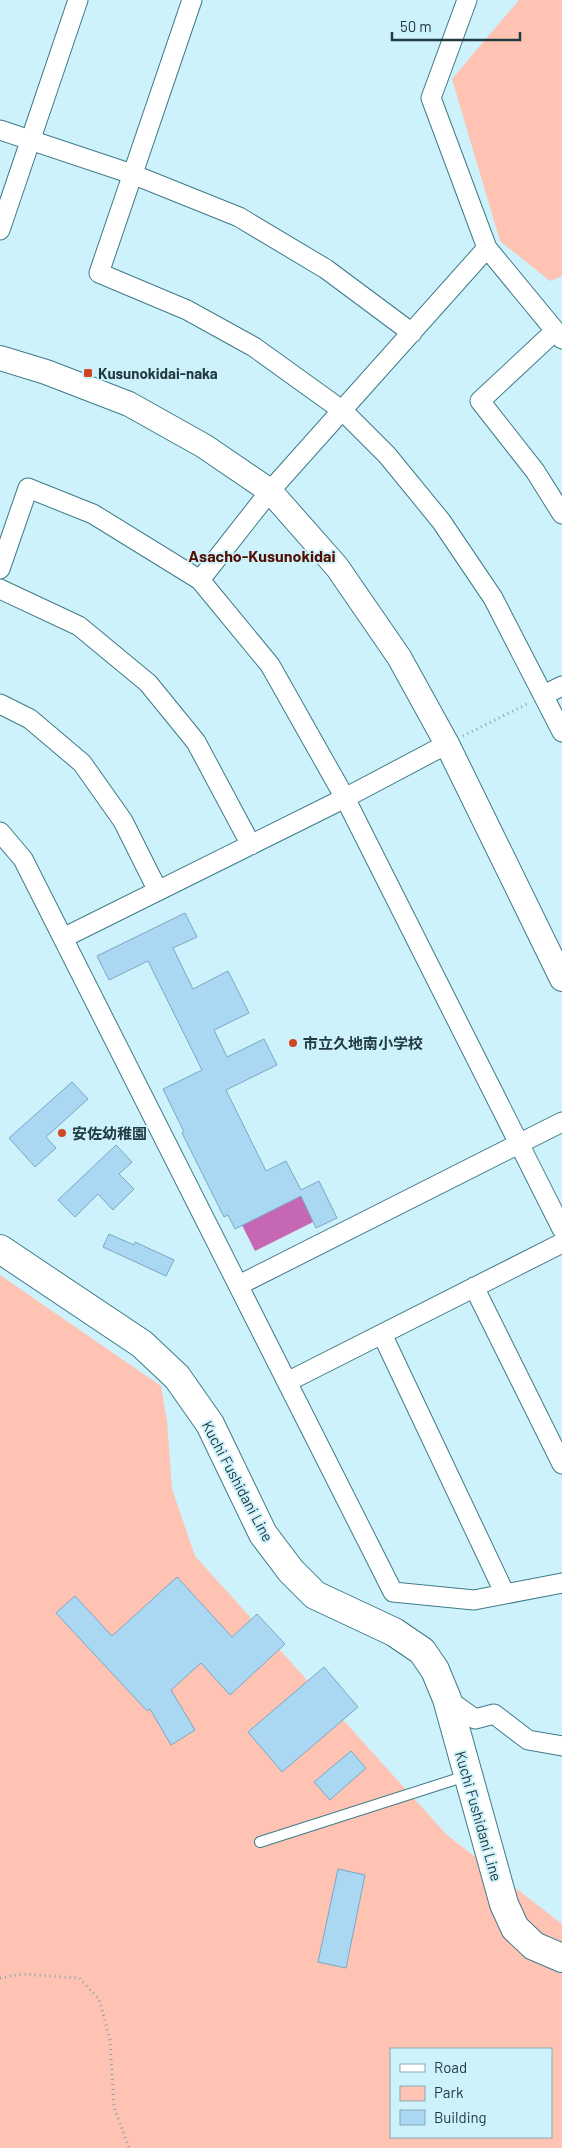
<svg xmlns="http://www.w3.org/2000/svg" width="562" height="2148" viewBox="0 0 562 2148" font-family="Barlow,'Noto Sans JP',sans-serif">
  <rect width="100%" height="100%" fill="#cdf2fb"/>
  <path fill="#ffc3b4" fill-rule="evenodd" d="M519,0H562V276L550,281L500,241L452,79Z
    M0,1275L161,1386L167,1421L172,1489L195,1556L447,1835L562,1924V2148H0ZM391,2049H551V2137H391Z"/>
  <path fill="#c567b4" d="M301,1196L313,1222L255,1251L242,1225Z"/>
  <path fill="#aad8f3" stroke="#78a8c4" d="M185,913L197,937L173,948L193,989L228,971L249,1013L214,1030L227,1057L264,1039L277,1065L226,1090L266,1171L286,1161L301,1190L319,1181L337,1218L316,1228L301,1196L235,1229L228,1215L224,1217L182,1133L184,1132L163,1089L202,1070L148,961L109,980L97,956Z
    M72,1082L88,1099L46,1137L56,1148L35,1167L9,1138Z
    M116,1145L132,1162L119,1174L134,1189L113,1210L98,1194L75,1217L58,1200Z
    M109,1234L134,1245L135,1242L174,1260L166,1276L103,1247Z
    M177,1577L232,1637L257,1614L285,1644L230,1695L201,1663L171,1690L195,1730L171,1745L150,1709L147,1711L56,1613L75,1596L112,1636Z
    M324,1667L358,1707L282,1772L248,1732Z
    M351,1751L366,1768L330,1800L314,1782Z
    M338,1869L365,1875L346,1968L318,1962Z"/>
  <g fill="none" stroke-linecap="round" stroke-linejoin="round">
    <g stroke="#3e7b88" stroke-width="12">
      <path id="service" d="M260,1842L466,1776"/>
    </g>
    <g stroke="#3e7b88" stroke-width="21">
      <path id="minor" d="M192,0L99,273L187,310L254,347L343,411L387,455L441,521L493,598L562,732
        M467,0L431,98L487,248L562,339
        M0,130L132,174L239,217L326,269L412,333
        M0,230L78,0
        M555,331L480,401L535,471L562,514
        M0,569L28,488L93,514L200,580L270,665L345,798L562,1229
        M200,580L270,491L487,248
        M0,589L79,626L148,683L196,742L251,845
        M544,695L562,686
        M0,704L30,719L82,763L123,821L158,891
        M0,832L23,859L393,1592L474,1600L562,1583
        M63,938L345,798L447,744
        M239,1285L562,1122
        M474,1287L562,1464
        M382,1334L505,1594
        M287,1382L562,1243
        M447,1699L475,1719L494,1714L528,1740L562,1746"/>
    </g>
    <g stroke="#3e7b88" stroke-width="26">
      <path id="tertiary" d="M0,358L46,372L129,404L204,446L270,491L337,567L399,657L447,744L562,979"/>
    </g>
    <g stroke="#3e7b88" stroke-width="30">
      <path id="primary" d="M0,1249L142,1344L177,1377L210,1424L263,1534L291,1571L315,1595L394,1632L422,1651L435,1670L447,1699L504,1904L515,1928L534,1946L562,1958"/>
    </g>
    <path stroke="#85a5ad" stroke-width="3" stroke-dasharray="1 4" stroke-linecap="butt" d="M463,736L529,703
      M0,1978L22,1974L79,1978L99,1999L110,2040L114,2107L129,2148"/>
    <use href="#service" stroke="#fff" stroke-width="10"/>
    <use href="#minor" stroke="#fff" stroke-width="19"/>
    <use href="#tertiary" stroke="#fff" stroke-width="24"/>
    <use href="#primary" stroke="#fff" stroke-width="28"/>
  </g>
  <g fill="#d04625" stroke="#cdf2fb" stroke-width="2">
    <rect x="83" y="368" width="10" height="10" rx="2.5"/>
    <circle cx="293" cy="1043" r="5"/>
    <circle cx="62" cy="1133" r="5"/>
  </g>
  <g text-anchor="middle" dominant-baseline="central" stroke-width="4" stroke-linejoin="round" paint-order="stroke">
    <g font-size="15" font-weight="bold" fill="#223b41" stroke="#cdf2fb" text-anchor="start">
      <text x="98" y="373">Kusunokidai-naka</text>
      <text x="303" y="1043">市立久地南小学校</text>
      <text x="72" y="1133">安佐幼稚園</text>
    </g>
    <g font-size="15" fill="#223b41" stroke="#cdf2fb">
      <text transform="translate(238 1481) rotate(62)">Kuchi Fushidani Line</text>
      <text transform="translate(479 1816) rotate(74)">Kuchi Fushidani Line</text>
    </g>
    <g font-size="16" font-weight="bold" fill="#510f01" stroke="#cdf2fb">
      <text x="262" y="555">Asacho-Kusunokidai</text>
    </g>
  </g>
  <rect x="390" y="2048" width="162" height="90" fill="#cdf2fb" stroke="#89a9b1"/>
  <rect x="400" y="2064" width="25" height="8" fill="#ffffff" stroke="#89a9b1"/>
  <text x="434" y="2073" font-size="15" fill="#223b41">Road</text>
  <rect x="400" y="2086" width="25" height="15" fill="#ffc3b4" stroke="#89a9b1"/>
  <text x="434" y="2098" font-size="15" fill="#223b41">Park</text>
  <rect x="400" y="2110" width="25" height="15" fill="#aad8f3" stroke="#89a9b1"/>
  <text x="434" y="2123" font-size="15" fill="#223b41">Building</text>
  <path d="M392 32v8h128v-8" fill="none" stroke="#223b41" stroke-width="2.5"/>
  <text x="400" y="32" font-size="15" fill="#223b41" stroke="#cdf2fb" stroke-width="4" paint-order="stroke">50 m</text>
</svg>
